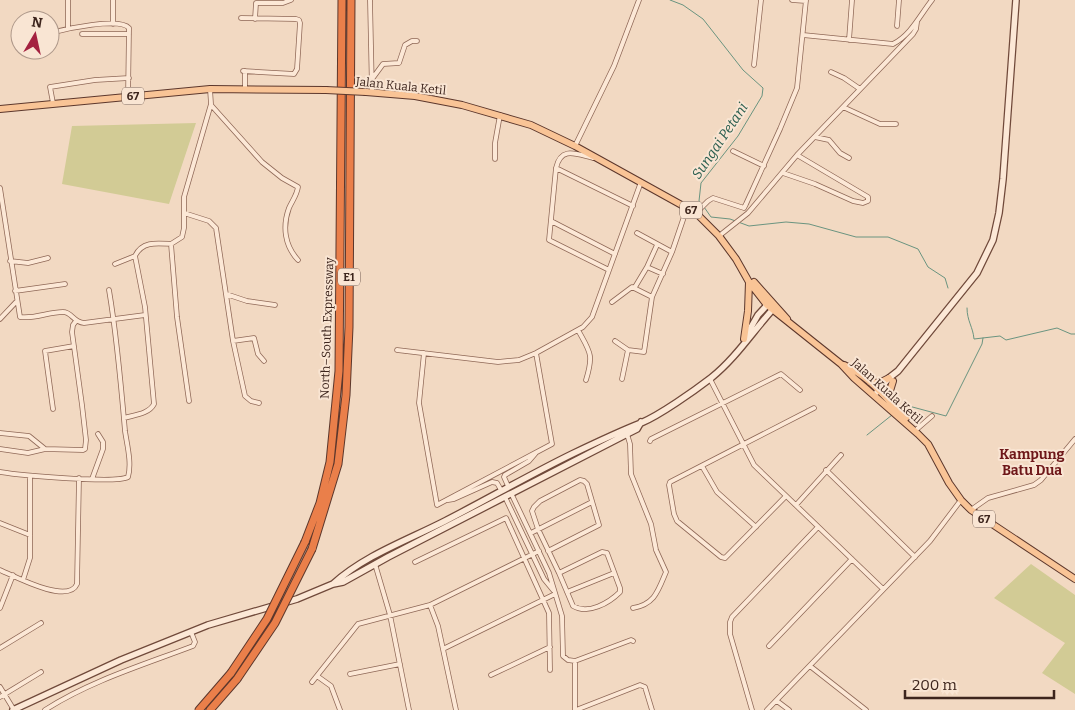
<svg xmlns="http://www.w3.org/2000/svg" width="1075" height="710" viewBox="0 0 1075 710" font-family="Bitter,serif">
  <rect width="100%" height="100%" fill="#f2d9c2"/>
  <path fill="#d2cb95" d="M196,123L169,204L62,184L72,126Z
    M1031,564L1075,595V694L1042,673L1065,643L994,598Z"/>
  <g fill="none" stroke-linecap="round" stroke-linejoin="round">
    <path stroke="#6a9480" stroke-width="1" d="M670,0L683,5L703,19L743,70L763,88L762,96L738,136L701,183L699,201L701,204
      M704,207L711,217L730,219L749,226L786,222L809,224L856,237H888L918,249L928,267L945,278L948,288
      M967,308C967,321 973,327 974,339L1000,336L1006,340L1057,328L1071,334H1075
      M900,408L905,405L946,416L982,344L983,338
      M867,435L892,415"/>
    <g stroke="#8f6857" stroke-width="5.5">
      <path id="street" d="M68,0V28
        M370,0L372,92
        M792,0L806,1
        M241,18L296,19L299,20L300,23L297,69L294,74L243,71
        M255,19L256,3H283L291,0
        M113,24V0
        M897,26L899,0
        M50,33C65,29 120,17 129,28L128,96
        M82,34H129
        M803,35L893,44C911,35 920,15 932,0
        M849,40L852,0
        M754,65L761,0
        M831,72L844,78L860,89
        M372,79L383,64L399,63L405,45L412,41H417
        M245,89V71
        M53,103L50,87L95,80L129,78
        M211,105L262,162L282,178L298,187C297,195 292,201 289,208C282,227 285,246 298,260
        M843,107L880,124H896
        M815,137L829,140L840,153L849,158
        M575,146L614,66L639,0
        M733,151L764,166
        M593,158C576,154 561,146 556,168L549,240L609,270
        M495,159V143L500,115
        M556,168L633,206
        M783,173L815,184L853,201L863,203L868,201V197L797,155
        M0,188L20,317C35,319 48,312 63,312C72,312 73,322 84,323L145,315
        M184,213L209,221L216,228L233,341L245,396L251,401L259,403
        M696,213L708,201L713,198L744,208L746,204L780,129L797,88L806,0
        M551,221L615,254
        M637,233L672,252
        M719,236L748,213L797,155L913,34L916,29L917,22
        M171,244L177,317L189,401
        M10,261L28,263L48,258
        M115,264L135,256
        M647,267L657,245
        M635,287L647,267L663,274
        M15,291L65,284
        M226,294L247,301L275,305
        M612,302L632,287L652,297
        M0,319L16,302
        M578,330C590,352 594,354 586,380
        M233,341L254,338L258,354L264,361
        M615,341L628,350L622,379
        M397,350L498,362L519,360L536,353L583,327L592,317L641,182
        M628,350L644,352L652,297L672,252L687,208
        M424,353L419,403L437,505L552,444L536,353
        M710,379L754,465L883,589
        M53,409L45,351L74,346
        M124,418C134,415 149,414 154,404L145,307L135,256C142,241 157,243 171,244L182,237L184,228V197L211,104L210,89
        M917,429L932,416
        M0,433L29,436L45,449
        M627,434L630,444L631,474L651,524L656,550L666,572C658,591 655,604 633,608
        M650,441L651,439L781,374L800,390
        M0,449L28,453L45,449L83,450L85,449L86,440L82,405L72,332L73,325L76,321
        M702,466L717,492L756,527
        M826,470L915,557
        M0,472C18,475 116,484 128,477C132,463 127,445 125,431C121,384 117,337 109,290
        M92,479L103,449V442L98,434
        M508,486L504,477L505,475L529,461L535,454
        M511,493L549,573L562,616L563,656L568,660L575,661L631,640L633,641
        M786,496L725,558L721,557L677,521L674,514L669,485L670,482L814,408
        M505,497L544,579L553,590
        M448,500L454,499L492,482L497,483L501,490
        M796,505L841,455
        M971,510L988,498L1034,485L1041,480L1075,439
        M0,523L30,535
        M531,533L592,502
        M548,551L599,525L587,484L584,481L580,480L540,501L534,507L532,511L538,529L559,573L602,552L607,553L620,588V592C609,603 588,615 573,606L559,573
        M415,562L506,518L549,613L550,670
        M375,564L390,615L409,710
        M0,570C14,576 68,605 77,584L79,478
        M23,580L30,558V476
        M567,592L614,573
        M430,605L438,626L456,710
        M0,608L13,575
        M769,646L852,559
        M0,648L41,623
        M443,649L555,594
        M810,666L866,710
        M350,674L400,664
        M491,675L550,647
        M317,676L331,686L340,710
        M312,682L358,624L430,605L539,551
        M0,687L14,710
        M0,697L41,672
        M777,701L789,710
        M45,710C90,681 143,665 193,646L195,642L191,632
        M575,710V661
        M576,710L640,685L645,687L652,710
        M752,710L730,634V622L732,617L818,527
        M767,710L930,541L961,500"/>
    </g>
    <g stroke="#70493a" stroke-width="8">
      <path id="secondary" d="M746,336L758,315L769,303
        M877,392L889,378L898,371L977,273L993,240L999,213L1003,179L1016,0
        M333,584C365,555 408,540 445,521C488,499 529,475 572,454C595,443 618,432 641,423C660,415 694,391 711,378C736,358 753,331 774,308
        M13,710L121,660L208,625L297,599L333,584L343,582L388,557L627,434L637,429L641,422"/>
    </g>
    <g stroke="#5c372c" stroke-width="8">
      <path id="primary" d="M366,92L415,96L462,105L531,125L575,146L696,213L719,236L736,259L749,282L767,305L841,364L854,378L918,434L928,444L949,483L961,500L971,510L1075,579
        M0,109L210,89L326,90
        M754,282L787,319
        M744,339L748,311L749,282
        M844,365C872,378 885,398 906,418
        M870,382L879,383L889,378
        M891,399L889,394L893,381"/>
    </g>
    <g stroke="#5c372c" stroke-width="9">
      <path id="highway" d="M305,542L320,503L330,462L339,371L342,0
        M312,549L338,464L346,395L349,327L351,0
        M199,710L231,673
        M210,710L237,679"/>
    </g>
    <use href="#street" stroke="#fce8d6" stroke-width="4"/>
    <use href="#secondary" stroke="#fce8d6" stroke-width="5.5"/>
    <use href="#primary" stroke="#f9c496" stroke-width="6"/>
    <use href="#highway" stroke="#ea7f4a" stroke-width="7"/>
    <g stroke="#5c372c" stroke-width="8" stroke-linecap="butt">
      <path id="primary-bridge" d="M326,90L366,92"/>
    </g>
    <g stroke="#5c372c" stroke-width="9" stroke-linecap="butt">
      <path id="highway-bridge" d="M231,673L267,619L305,542
        M237,679L275,623L312,549"/>
    </g>
    <use href="#primary-bridge" stroke="#f9c496" stroke-width="6"/>
    <use href="#highway-bridge" stroke="#ea7f4a" stroke-width="7"/>
  </g>
  <g text-anchor="middle" dominant-baseline="central" stroke-width="4" stroke-linejoin="round" paint-order="stroke">
    <g fill="#f9e5d3" stroke="#755f54" stroke-width="1">
      <rect x="122" y="87.5" width="22" height="17" rx="4"/>
      <rect x="680" y="201.5" width="22" height="17" rx="4"/>
      <rect x="338" y="268.5" width="22" height="17" rx="4"/>
      <rect x="973" y="510.5" width="22" height="17" rx="4"/>
    </g>
    <g font-size="11" font-weight="bold" fill="#3d251d">
      <text x="133" y="96">67</text>
      <text x="691" y="210">67</text>
      <text x="349" y="277">E1</text>
      <text x="984" y="519">67</text>
    </g>
    <g font-size="12" fill="#3d251d" stroke="#f9e5d3">
      <text transform="translate(401 86) rotate(6)">Jalan Kuala Ketil</text>
      <text transform="translate(327 328) rotate(-88)">North–South Expressway</text>
      <text transform="translate(887 391) rotate(42)">Jalan Kuala Ketil</text>
    </g>
    <g font-size="14" font-style="italic" fill="#2a5e4f" stroke="#f9e5d3">
      <text transform="translate(720 141) rotate(-56)">Sungai Petani</text>
    </g>
    <g font-size="14" font-weight="bold" fill="#6e1719" stroke="#f9e5d3">
      <text x="1032" y="454">Kampung<tspan x="1032" dy="16">Batu Dua</tspan></text>
    </g>
  </g>
  <g transform="translate(35 35) rotate(9)"><circle r="24" fill="#f9e5d3" stroke="#ae988a"/>
  <path d="M0-4L9 19L0 12L-9 19Z" fill="#a42140"/>
  <text y="-8" font-size="14" font-weight="bold" text-anchor="middle" fill="#3d251d">N</text>
  </g>
  <path d="M905 690v8h149v-8" fill="none" stroke="#3d251d" stroke-width="2.5"/>
  <text x="912" y="690" font-size="15" fill="#3d251d" stroke="#f9e5d3" stroke-width="4" paint-order="stroke">200 m</text>
</svg>
